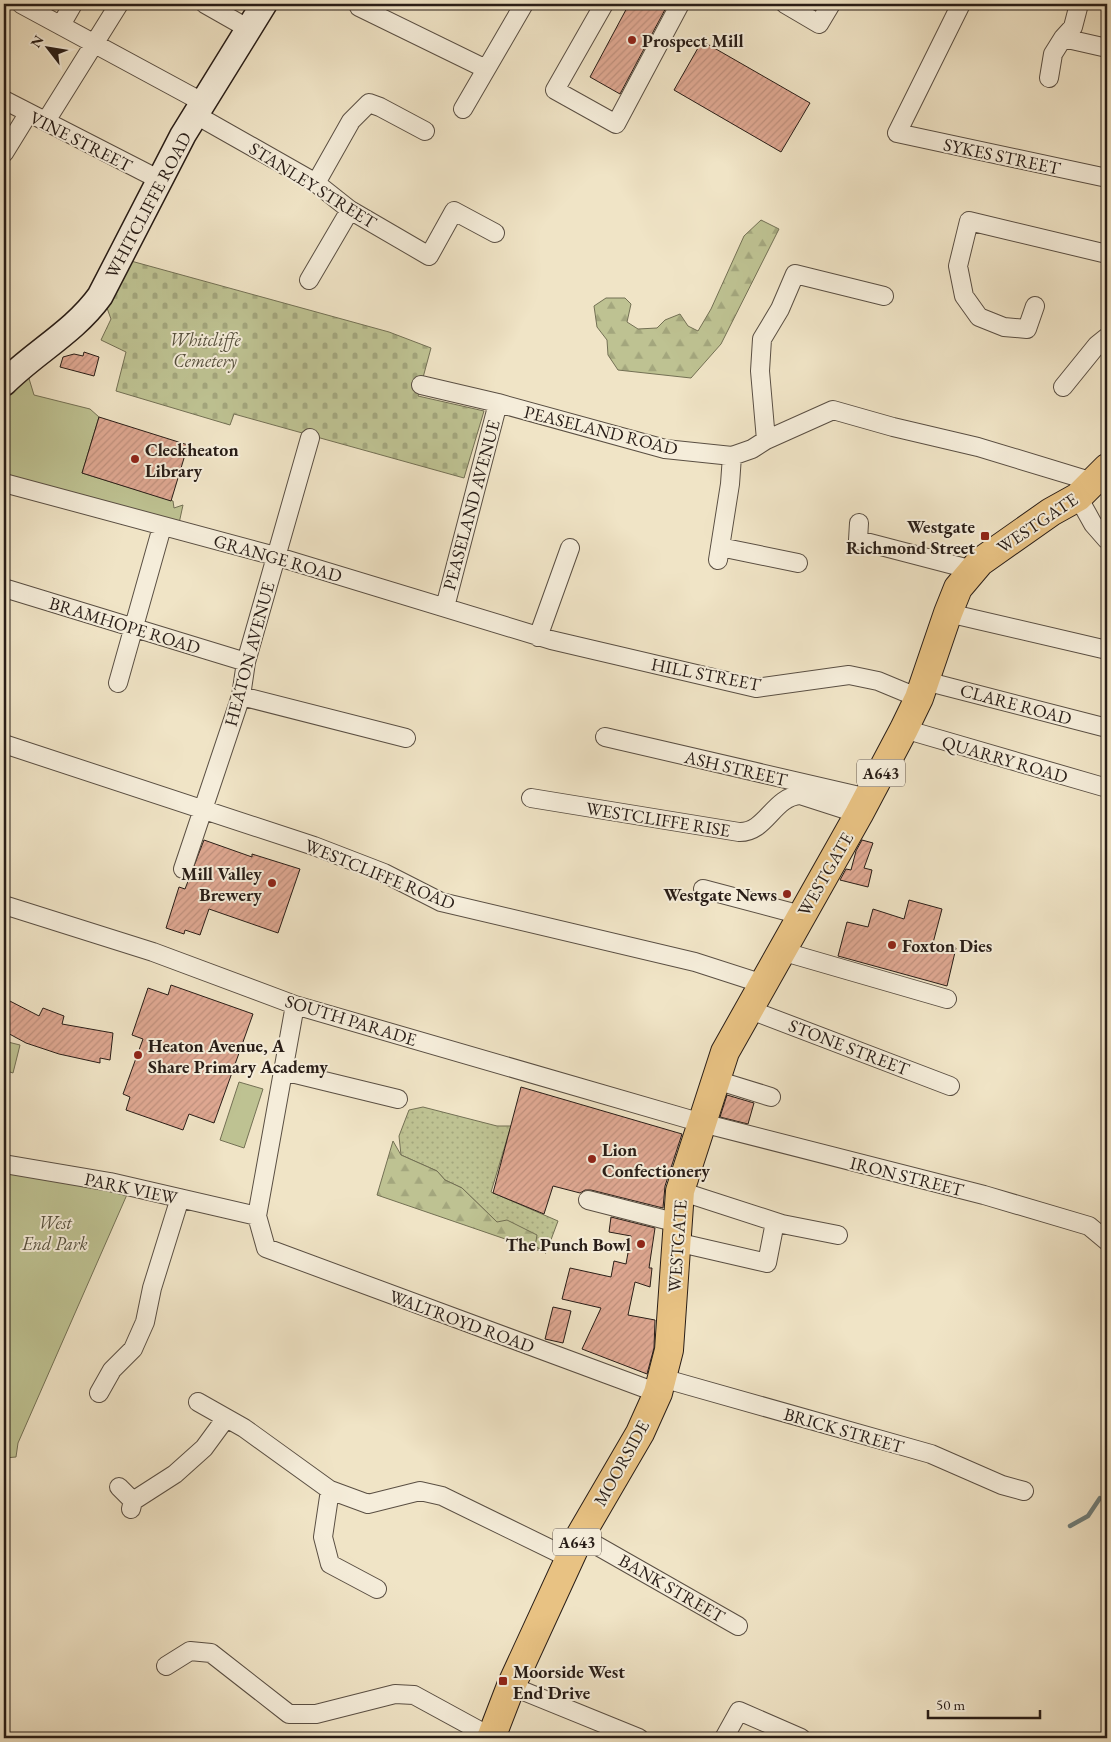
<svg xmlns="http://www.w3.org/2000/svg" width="1111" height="1742" viewBox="0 0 1111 1742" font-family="'EB Garamond',serif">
  <defs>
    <pattern id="grass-dots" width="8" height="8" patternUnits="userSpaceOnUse" patternTransform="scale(1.25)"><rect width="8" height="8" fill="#bec292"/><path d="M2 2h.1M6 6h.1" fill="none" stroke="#a3a67d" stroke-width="1.8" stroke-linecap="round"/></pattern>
    <pattern id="forest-firs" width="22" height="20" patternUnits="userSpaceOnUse" patternTransform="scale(1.25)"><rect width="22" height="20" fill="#bec292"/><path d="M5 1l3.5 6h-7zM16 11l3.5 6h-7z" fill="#a3a67d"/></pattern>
    <pattern id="cemetery-stones" width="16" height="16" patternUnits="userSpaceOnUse" patternTransform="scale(1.25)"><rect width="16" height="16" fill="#bec292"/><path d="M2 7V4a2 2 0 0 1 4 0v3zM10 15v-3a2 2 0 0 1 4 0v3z" fill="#a3a67d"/></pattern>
    <pattern id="building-hatch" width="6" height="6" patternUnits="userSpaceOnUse" patternTransform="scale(1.25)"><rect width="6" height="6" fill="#dfa892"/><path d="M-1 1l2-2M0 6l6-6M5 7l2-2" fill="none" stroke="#bf907d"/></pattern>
  </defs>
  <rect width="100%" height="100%" fill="#f0e4c6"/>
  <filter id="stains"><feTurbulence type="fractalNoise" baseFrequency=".004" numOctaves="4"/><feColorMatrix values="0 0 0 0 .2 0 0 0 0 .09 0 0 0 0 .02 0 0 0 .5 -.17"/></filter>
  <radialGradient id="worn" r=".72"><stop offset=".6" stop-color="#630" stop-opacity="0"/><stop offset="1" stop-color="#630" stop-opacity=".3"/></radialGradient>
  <path fill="url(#grass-dots)" stroke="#737054" d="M423,1107L497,1126H511L491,1192L558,1221L546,1253L497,1222L462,1188L445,1180L437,1171L401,1155L399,1136L409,1110Z"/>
  <path fill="url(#forest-firs)" stroke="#737054" d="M761,220L779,229L721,344L691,378L618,370L608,355L607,340L597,327L594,306L606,298H625L631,304L627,322L638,329L657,328L665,320L680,314L688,326L698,331L711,309L744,236Z
    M393,1141L401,1155L437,1171L445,1180L462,1188L497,1222L507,1220L537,1235L535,1247L546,1253L377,1195Z"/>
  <path fill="url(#cemetery-stones)" stroke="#737054" d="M131,261L389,332L431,348L418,396L484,411L464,478L234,414L230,425L116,391L126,352L101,340L111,319L107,308Z"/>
  <path fill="#bec292" stroke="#737054" d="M27,372L34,395L90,409L99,417L82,473L173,501L174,508L183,505L178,528L4,478V393Z
    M4,1041L20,1045L13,1073L4,1070Z
    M239,1082L263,1089L244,1148L220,1140Z
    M4,1172L129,1190L18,1443L16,1457L4,1458Z"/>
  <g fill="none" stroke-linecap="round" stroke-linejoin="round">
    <path stroke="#6e7d7a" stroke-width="4.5" d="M1104,1489L1107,1487
      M1070,1526L1088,1516L1100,1498"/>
  </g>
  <path fill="url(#building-hatch)" stroke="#281d17" d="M629,4H668L620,94L590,77Z
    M702,41L810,103L781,152L674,90Z
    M84,352L99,357L94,376L60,367L63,357L74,354L83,356Z
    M99,417L188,445L171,501L82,473Z
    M204,840L252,857V854L300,869L278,933L209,909L200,935L185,930L184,934L166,928L179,887L185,889Z
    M862,840L873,843L864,868L872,870L868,887L840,880L846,869L851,870L856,851Z
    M909,900L942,909L933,943L956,948L947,986L838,956L847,922L868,927L873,909L904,919Z
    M171,985L253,1014L214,1123L189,1114L183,1130L126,1110L130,1097L123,1094L143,1039L132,1035L148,988L168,995Z
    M4,998L39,1016L43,1008L64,1016L62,1024L113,1033L110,1060L100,1058V1063L59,1054L26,1043L4,1031Z
    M521,1087L682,1134L665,1186L663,1208L591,1190H585L580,1193L553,1186L544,1214L493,1193Z
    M727,1095L754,1103L748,1124L720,1117Z
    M611,1217L655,1228L649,1268H652L650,1287L635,1282L628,1315L655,1320L654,1348L647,1374L582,1349L601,1308L562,1299L570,1268L611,1277L614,1261L626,1264L631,1236L609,1232Z
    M553,1307L571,1311L563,1343L545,1339Z"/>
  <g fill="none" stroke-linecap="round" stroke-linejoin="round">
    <g stroke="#5a4f43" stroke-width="20">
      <path id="minor" d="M21,4L204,103
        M205,4L249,29
        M604,4L555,90L616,124L680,4
        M785,4L819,24L831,4
        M961,4L897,133L1107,178
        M359,7L486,69
        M61,25L73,4
        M1063,38L1107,48
        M1049,78L1053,54L1063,38L1073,27L1079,4
        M4,100L160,180
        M463,109L524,4
        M196,115L316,183L350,210L429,256L454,211L495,233
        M46,121L119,4
        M4,153L28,114
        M316,183L351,121L369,103L380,107L425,131
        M309,280L350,210
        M1035,306L1027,329L1004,327L979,317L964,296L958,266L969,221L1107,254
        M421,385L498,403L665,449L732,456L752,449L766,440L833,410L893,427L978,447L1100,484
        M1063,387L1097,345L1107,337
        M766,440L760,371L762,339L780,309L795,274L884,296
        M4,483L275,556L551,640L756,688L849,675L878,681L919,698
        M1078,497L1093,524L1107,540
        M859,523L858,540L973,570
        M720,547L798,563
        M718,560L730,484L732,456
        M4,588L246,662
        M445,607L498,403
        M948,613L1107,650
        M538,637L570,548
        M925,681L1107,728
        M118,683L162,527
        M241,696L406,738
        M904,729L1107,788
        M605,737L868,798
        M4,744L314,846L384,873L441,902L695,962L763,984
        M531,798L739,832C766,833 773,797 800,795L859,814
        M183,869L241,696L246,662L310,438
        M703,889L801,915
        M4,905L153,952L295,1005L702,1123L984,1195L1089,1226L1107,1241
        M781,951L947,999
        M295,1005L257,1216L266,1248L658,1393
        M748,1009L950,1086
        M283,1071L398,1099
        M716,1080L771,1097
        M4,1164L110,1182L257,1216
        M680,1191L782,1224L838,1235
        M588,1200L678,1223
        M676,1242L767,1263L775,1222
        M662,1378L931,1454L1002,1485L1024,1491
        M99,1393L112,1370L133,1349L145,1322L152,1288L180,1198
        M198,1402L244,1428L330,1490L368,1504L420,1491L442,1496L569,1558
        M119,1487L133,1501
        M330,1490L323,1537L330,1564L377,1589
        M131,1509L133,1501L175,1474L204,1448L226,1418
        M580,1536L738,1626
        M166,1666L190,1651L211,1653L289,1714H316L395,1694L414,1695L491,1737
        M511,1686L639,1738
        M724,1738L739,1711L801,1738"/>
    </g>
    <g stroke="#281d17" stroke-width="28">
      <path id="secondary" d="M4,383C35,352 74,332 100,296L183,135L264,4"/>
    </g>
    <g stroke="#281d17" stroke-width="30">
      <path id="primary" d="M491,1738L511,1686L580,1536L640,1433L658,1393L669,1350L680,1191L725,1052L859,814L904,729L919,698L948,613L958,588L980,562L1051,512L1078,497L1107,468"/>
    </g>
    <use href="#minor" stroke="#f5edda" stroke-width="18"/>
    <use href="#secondary" stroke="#f5edda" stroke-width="25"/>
    <use href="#primary" stroke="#e8c283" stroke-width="28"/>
  </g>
  <g fill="#8f2418" stroke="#f5edda" stroke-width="2">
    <circle cx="632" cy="40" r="5"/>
    <circle cx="135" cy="459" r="5"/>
    <rect x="980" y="531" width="10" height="10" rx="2.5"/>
    <circle cx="272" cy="883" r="5"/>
    <circle cx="787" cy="894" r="5"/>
    <circle cx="892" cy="945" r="5"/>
    <circle cx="138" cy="1055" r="5"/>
    <circle cx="592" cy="1159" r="5"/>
    <circle cx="641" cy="1244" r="5"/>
    <rect x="498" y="1676" width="10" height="10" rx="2.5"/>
  </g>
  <g text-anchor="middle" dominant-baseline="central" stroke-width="4" stroke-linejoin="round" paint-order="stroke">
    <g fill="#f5edda" stroke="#665b52" stroke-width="1">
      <rect x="857" y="759.5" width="48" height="27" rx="4"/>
      <rect x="553" y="1528.5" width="48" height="27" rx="4"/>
    </g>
    <g font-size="16" font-weight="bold" fill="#281d17">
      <text x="881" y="773">A643</text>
      <text x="577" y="1542">A643</text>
    </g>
    <g font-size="18" font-weight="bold" fill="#281d17" stroke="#f5edda" text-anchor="start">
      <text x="642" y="40">Prospect Mill</text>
      <text x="145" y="449">Cleckheaton<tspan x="145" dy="21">Library</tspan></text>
      <text x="975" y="526" text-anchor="end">Westgate<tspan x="975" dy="21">Richmond Street</tspan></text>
      <text x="262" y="873" text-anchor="end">Mill Valley<tspan x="262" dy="21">Brewery</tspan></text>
      <text x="777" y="894" text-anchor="end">Westgate News</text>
      <text x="902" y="945">Foxton Dies</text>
      <text x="148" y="1045">Heaton Avenue, A<tspan x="148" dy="21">Share Primary Academy</tspan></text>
      <text x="602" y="1149">Lion<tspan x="602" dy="21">Confectionery</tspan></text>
      <text x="631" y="1244" text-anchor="end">The Punch Bowl</text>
      <text x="513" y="1671">Moorside West<tspan x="513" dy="21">End Drive</tspan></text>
    </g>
    <g font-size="18" fill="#281d17" stroke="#f5edda">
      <text transform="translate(81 141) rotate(27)">VINE STREET</text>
      <text transform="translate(1002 156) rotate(12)">SYKES STREET</text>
      <text transform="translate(313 185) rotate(32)">STANLEY STREET</text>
      <text transform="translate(148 205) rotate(-62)">WHITCLIFFE ROAD</text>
      <text transform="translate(601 430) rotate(14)">PEASELAND ROAD</text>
      <text transform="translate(471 505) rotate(-75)">PEASELAND AVENUE</text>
      <text transform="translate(1037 523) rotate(-34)">WESTGATE</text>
      <text transform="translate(278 558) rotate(16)">GRANGE ROAD</text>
      <text transform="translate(125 625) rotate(17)">BRAMHOPE ROAD</text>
      <text transform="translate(249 654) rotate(-75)">HEATON AVENUE</text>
      <text transform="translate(706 674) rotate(11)">HILL STREET</text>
      <text transform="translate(1016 704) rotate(15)">CLARE ROAD</text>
      <text transform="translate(1005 759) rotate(16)">QUARRY ROAD</text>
      <text transform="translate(736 768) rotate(13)">ASH STREET</text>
      <text transform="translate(658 819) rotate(9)">WESTCLIFFE RISE</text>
      <text transform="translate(380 874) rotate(22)">WESTCLIFFE ROAD</text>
      <text transform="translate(825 874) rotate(-60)">WESTGATE</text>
      <text transform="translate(351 1020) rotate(17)">SOUTH PARADE</text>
      <text transform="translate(849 1047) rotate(21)">STONE STREET</text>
      <text transform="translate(907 1176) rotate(14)">IRON STREET</text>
      <text transform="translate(131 1188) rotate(12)">PARK VIEW</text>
      <text transform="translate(677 1246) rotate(-86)">WESTGATE</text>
      <text transform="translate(462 1321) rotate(20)">WALTROYD ROAD</text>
      <text transform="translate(844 1430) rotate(16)">BRICK STREET</text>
      <text transform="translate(621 1463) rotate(-61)">MOORSIDE</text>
      <text transform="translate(672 1588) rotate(30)">BANK STREET</text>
    </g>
    <g font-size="18" font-style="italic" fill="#554f3c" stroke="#f5edda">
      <text x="205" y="339">Whitcliffe<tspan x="205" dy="21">Cemetery</tspan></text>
      <text x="55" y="1222">West<tspan x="55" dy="21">End Park</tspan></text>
    </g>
  </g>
  <rect width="1111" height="1742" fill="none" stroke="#f0e4c6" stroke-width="20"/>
  <rect x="5" y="5" width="1101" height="1732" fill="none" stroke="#281d17" stroke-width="2.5"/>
  <rect x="10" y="10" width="1091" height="1722" fill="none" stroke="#281d17"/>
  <g transform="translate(48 48) rotate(301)" stroke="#f5edda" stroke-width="4" paint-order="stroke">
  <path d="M0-4L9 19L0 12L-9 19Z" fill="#281d17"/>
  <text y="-8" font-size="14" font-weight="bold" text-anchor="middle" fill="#281d17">N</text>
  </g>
  <path d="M928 1710v8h112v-8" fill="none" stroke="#281d17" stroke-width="2.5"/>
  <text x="936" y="1710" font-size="15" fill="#281d17" stroke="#f5edda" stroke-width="4" paint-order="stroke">50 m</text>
  <rect width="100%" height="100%" filter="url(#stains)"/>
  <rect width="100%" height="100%" fill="url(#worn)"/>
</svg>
